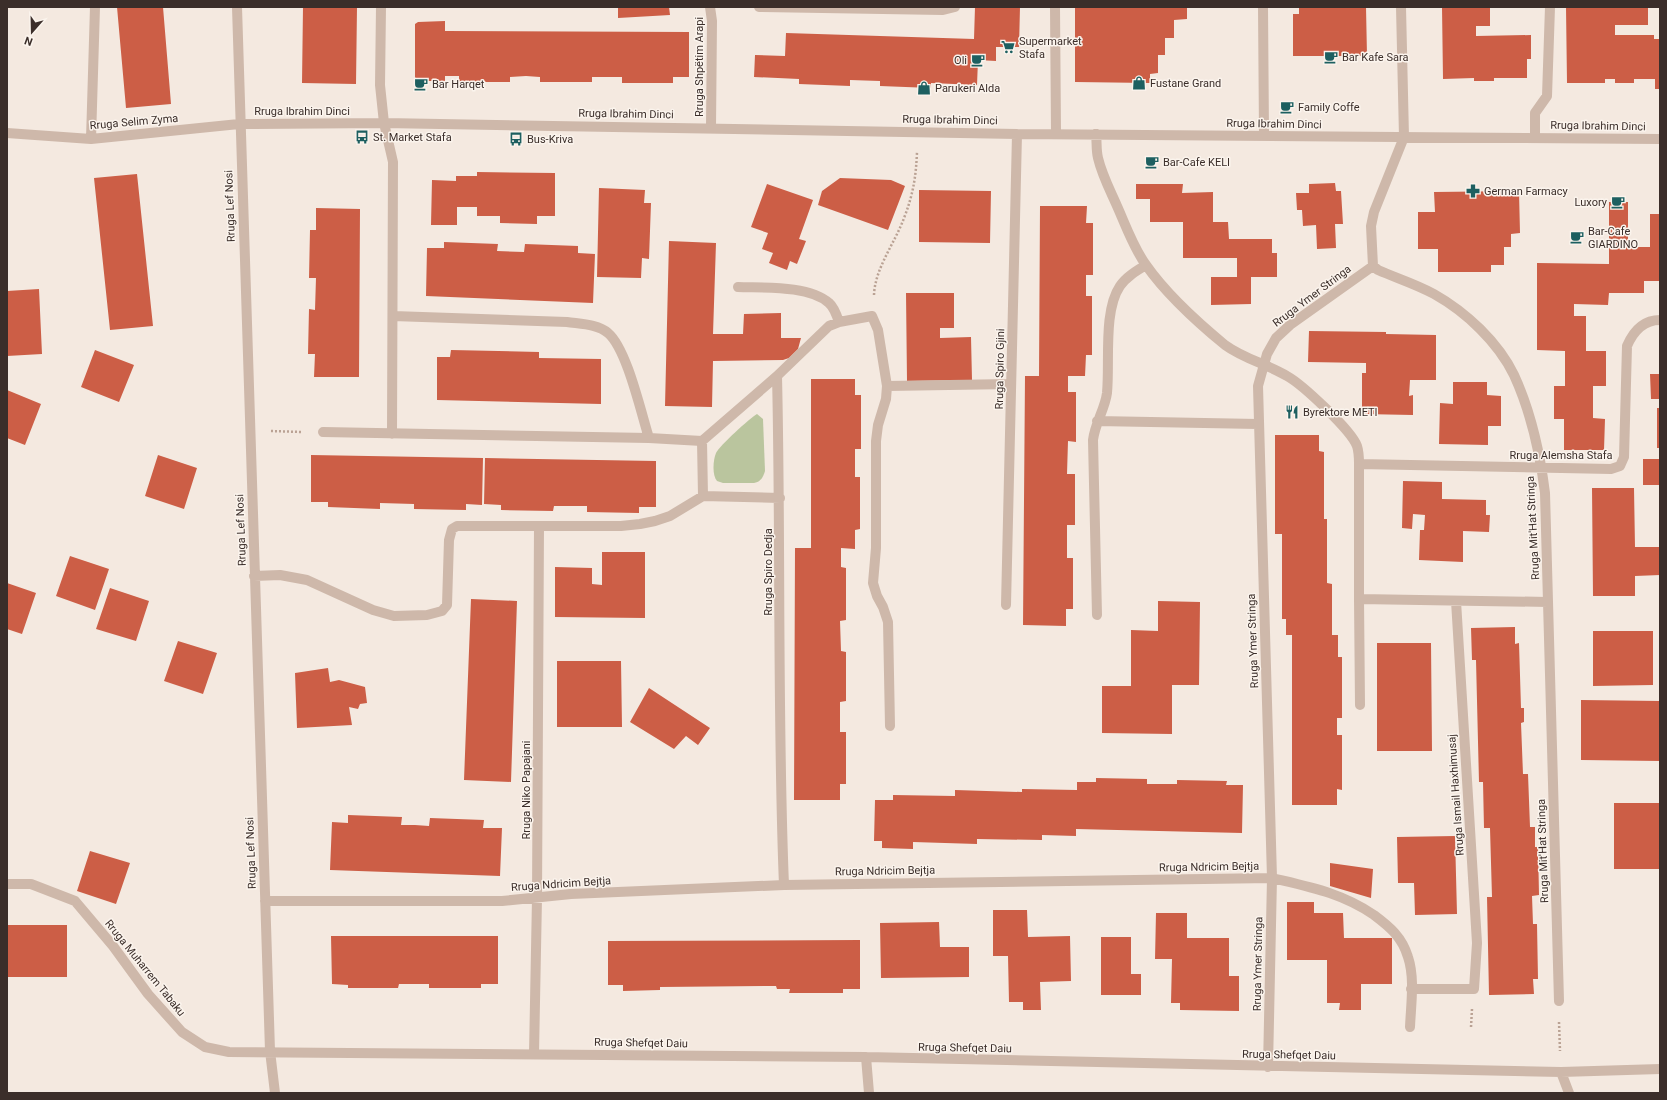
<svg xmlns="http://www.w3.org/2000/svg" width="1667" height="1100" viewBox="0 0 1667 1100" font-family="Roboto,sans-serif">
  <rect width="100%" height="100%" fill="#f4e9e0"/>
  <path fill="#bac59e" d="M757,414L763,419L765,471C763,478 760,482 754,483H723L717,481C712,475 713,460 716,453C719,446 750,418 757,414Z"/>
  <path fill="#cc5e46" d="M117,7H163L171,104L126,108Z
    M303,7H357L356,84L302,83Z
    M618,7H669L670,15L618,18Z
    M975,7H1020L1019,47H996V61L978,60L977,85L931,83V88L880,86V81L850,80V86L799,84V79L754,77L755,55L785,56L786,33L974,39Z
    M1075,7H1187V19L1174,20V38H1165V55H1158V73L1150,74V83L1075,82Z
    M1299,7H1366L1367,56H1293V14H1299Z
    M1442,7H1490V26H1476V36L1531,35V59H1527V78H1494V81H1474V78L1443,79Z
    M1566,7H1648V25H1615V35H1654V39H1660V89H1655V79H1634V83H1615V79H1605V83H1567Z
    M445,21V31L689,32V77H673V83H622V77H592V82H540V77L526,76L510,77V82H459V76H445V81H417L415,77V24L418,22Z
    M477,172L555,173V216H537V224L500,223V216H477V207H457V225H431L432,180L456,181V176H477Z
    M137,174L153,326L110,330L94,178Z
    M840,178L891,180L905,186L888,230L818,205L822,191Z
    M1335,183L1336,191H1341L1343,224H1335L1336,248L1317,249L1316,225L1303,226L1302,210H1297L1296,193H1309V184Z
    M767,184L813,200L799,239L806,241L797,264L790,261L787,270L769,263L773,253L762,249L768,233L751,227Z
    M1136,184H1183L1182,193L1213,192V222H1228L1229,239H1272V253H1277V277H1251V304L1211,305V277H1237V258H1183V222H1150V199H1136Z
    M599,188L645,190L644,203H651L649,259L642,258L641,278L597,277Z
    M919,190L991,191L990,243L919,242Z
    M1519,191L1520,233L1511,234V247H1504V265H1491V272H1438V249H1418V212H1435L1434,192Z
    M1609,202H1628V247H1650V214H1660V281H1644V293H1609L1608,305L1574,304V316H1586V351H1606V386H1593V418L1605,419L1604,450H1564V419H1554V386H1565V351L1537,350V263L1609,264Z
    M1040,206H1087L1086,223H1093V275H1086V296H1092V355H1086L1085,376H1068V392H1076V442L1068,441L1067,474H1075V525H1067V558H1073V609H1066V626L1023,625L1025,376H1039Z
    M316,208L360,209L359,377H314L315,354H308L309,309L315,310L316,278H309L310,230H316Z
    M669,241L716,243L713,334H743L744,314L781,313V338H801L798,349L789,358L783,360L713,361L712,407L665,406Z
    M444,242L498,244L497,251L524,252L525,244L578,246V253L595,254L593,303L426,296L427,248H444Z
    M39,289L42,354L7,356V291Z
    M906,293H954V328H940V338L971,337L972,380L907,381Z
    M1309,331L1386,332V334L1436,335V380H1410L1409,396L1413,395V415L1362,414V373H1366V363L1308,362Z
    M95,350L134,365L119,402L81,387Z
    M451,350L539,352V358L601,359V404L437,400V357H450Z
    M1650,374H1660V399H1651Z
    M811,379H855V395H861V449H855V477H860V529L855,530V549L841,548V567L846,568V620L840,621L841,651L846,652V701L840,702V732H846V784H840V800H794L795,548H811Z
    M1453,382H1487V395L1501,396V426H1488V445L1439,444L1440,403L1453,404Z
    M7,390L41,404L25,445L7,438Z
    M1657,408H1660V448H1657Z
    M1275,435H1319V451L1324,452V519H1327V583L1332,584V635H1338V657H1342V718H1337V735H1342V790L1337,789V805H1292V635H1286V619H1282V534H1275Z
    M158,455L197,468L184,509L145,496Z
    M311,455L483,458L482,505L466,504V510L414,509V504L380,503V509L328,507V502H311Z
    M485,458L656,461V507H639V513L587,512V506H554L553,511L501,510V505L484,504Z
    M1643,459H1660V485H1643Z
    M1403,481L1442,482V499L1486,500V515H1490L1489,532L1463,531V562L1419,560L1420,530H1424L1425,515L1413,514L1412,529L1402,528Z
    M1592,488H1634L1635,547H1660V575L1635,576V596H1593Z
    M602,552H645V618L555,617V567L592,568V584L602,585Z
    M70,556L109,569L95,610L56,596Z
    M7,583L36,593L22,634L7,629Z
    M110,588L149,601L136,641L96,629Z
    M471,599L517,601L511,782L464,780Z
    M1158,601L1200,602L1199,685H1172V734L1102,733V686H1131V630L1158,631Z
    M1515,627V644L1519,643L1521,708H1524V722L1521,723L1523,774H1528L1530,827H1535V847H1538L1539,895L1532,896L1533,924H1537L1538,979H1533L1534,994L1489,995L1487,897H1492L1490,828H1484L1483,782H1479L1476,660H1472L1471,628Z
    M1593,631H1653V685L1593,686Z
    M178,641L217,653L203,694L164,681Z
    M1377,643H1431L1432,751H1377Z
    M557,661H621L622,727H557Z
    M328,668L330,682L339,680L365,687L367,703L360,704L358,709L349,707L352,725L297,728L295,673Z
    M649,688L710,728L698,745L686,736L674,749L630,722Z
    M1581,700L1660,701V761L1581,760Z
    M1096,778L1147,779V784H1177V780L1227,781L1226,785H1243L1242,833L1076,829V836L1042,835V840L977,839V844L913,842V849L882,848V841H874L875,800H893V795L955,796V790L1022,792V789L1077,790V782H1096Z
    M1614,803H1660V869H1614Z
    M348,815L402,817L401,825H415L429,826L430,818L484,820L483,828H502L500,876L330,870L332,822L348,823Z
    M1455,836L1457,914L1415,915L1414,883H1398L1397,837Z
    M90,851L130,863L116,904L77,891Z
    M1330,863L1373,869L1371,898L1330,886Z
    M1287,902H1314V913H1343L1344,938H1392V984H1361V1010H1339L1340,1003H1327V960H1287Z
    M993,910H1027L1028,937L1070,936L1071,981L1040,982L1041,1010H1023V1002H1009L1008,956H993Z
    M1156,913H1187V938H1229V976H1239V1011L1180,1010V1003H1171L1172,959H1155Z
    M939,922L940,947H969V977L881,978L880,923Z
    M7,925H67V977H7Z
    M331,936H498V984H481V988H429V984H399L398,988H348V985L332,984Z
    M1101,937H1131V974H1141V995H1101Z
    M860,940V989H843V993H789L790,989H777L776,986L660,987V990L623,991V985H608V941Z"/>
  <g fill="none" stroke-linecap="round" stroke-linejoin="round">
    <path stroke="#baa294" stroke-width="2.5" stroke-dasharray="2 2" stroke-linecap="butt" d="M874,295C875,268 895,243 904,218C913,195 916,177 917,152
      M271,431L302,432
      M1559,1022L1560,1051
      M1471,1027L1472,1009"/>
    <path stroke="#ceb8aa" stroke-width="10" d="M237,7L270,1051L275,1093
      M381,7L380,85L384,123L393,162L392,434
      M710,7L712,21L711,127
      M759,7L943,10L955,7
      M1055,7L1056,133
      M1263,7L1264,135
      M1401,7L1404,137L1374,212L1371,226L1373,266L1378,270C1396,278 1416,284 1434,294C1466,312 1498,342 1514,375C1531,412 1540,453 1545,493L1559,1001
      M7,133L91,139L239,124L384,123L1017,134L1660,139
      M1096,134C1097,142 1096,150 1098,158C1102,175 1110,190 1117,206C1126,226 1133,247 1146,265C1167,295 1197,322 1225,345C1244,359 1267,364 1287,376C1303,385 1351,430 1357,446C1359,452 1359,459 1359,464V599L1548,602
      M1535,138V113L1547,96L1550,7
      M91,139L95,7
      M738,287C763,288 809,285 829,303C834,307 837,316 839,322
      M393,316L567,322C580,324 598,324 608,333C627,349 641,413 649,438
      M887,386L1011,384
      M1097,421L1258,424
      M323,432L649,438L702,441L777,376
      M702,441L703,496
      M1359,464L1611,469L1620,466L1624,457L1627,346C1633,332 1643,320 1660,320
      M254,576L280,575L307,580L373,610L394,616L427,615L442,611L447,605L449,540L452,529L457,526H621L640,524L655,521L670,516L703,496L780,498
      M1359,599L1360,705
      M1006,605L1017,134
      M1097,615L1093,440C1095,423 1105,409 1107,393C1110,362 1103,311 1120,286C1126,277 1136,271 1146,265
      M7,884H31L75,901L113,946L148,994L182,1032L205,1047L229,1052L866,1057L1561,1072L1660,1069
      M784,885C777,715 781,545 777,376L829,326L839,322L872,316L878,330L887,386L886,399L878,425L876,441V548L873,583L877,596L883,607L888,622L890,726
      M265,901H502L571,894L784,885L1272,878C1310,887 1342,893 1374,915C1390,927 1402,937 1408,957C1415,978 1411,1004 1410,1027
      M1411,989H1474L1477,943L1456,601
      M534,1054L537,898L539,526
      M866,1057L869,1093
      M1268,1067L1272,878L1258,386L1267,354L1276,338L1290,325L1373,266
      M1561,1072L1569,1093"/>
  </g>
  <defs>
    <g id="supermarket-bare" transform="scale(1.08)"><path d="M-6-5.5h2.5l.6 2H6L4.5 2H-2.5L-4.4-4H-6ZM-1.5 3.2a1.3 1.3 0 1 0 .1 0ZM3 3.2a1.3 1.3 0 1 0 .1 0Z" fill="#1d5f60" stroke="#fbf4ed" stroke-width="2.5" paint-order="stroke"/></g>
    <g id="cafe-bare" transform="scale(1.08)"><path d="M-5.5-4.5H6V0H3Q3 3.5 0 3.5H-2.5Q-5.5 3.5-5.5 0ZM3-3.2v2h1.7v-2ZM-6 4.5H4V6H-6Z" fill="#1d5f60" stroke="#fbf4ed" stroke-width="2.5" paint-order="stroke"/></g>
    <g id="shop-bare" transform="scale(1.08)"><path d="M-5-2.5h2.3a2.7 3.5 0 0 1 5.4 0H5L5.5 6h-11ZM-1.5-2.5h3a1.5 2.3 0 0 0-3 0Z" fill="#1d5f60" stroke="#fbf4ed" stroke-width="2.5" paint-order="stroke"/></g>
    <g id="bus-bare" transform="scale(1.08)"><path d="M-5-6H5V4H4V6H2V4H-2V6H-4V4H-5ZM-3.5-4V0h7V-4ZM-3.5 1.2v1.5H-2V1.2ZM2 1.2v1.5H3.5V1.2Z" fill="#1d5f60" stroke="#fbf4ed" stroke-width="2.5" paint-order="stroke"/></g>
    <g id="pharmacy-bare" transform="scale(1.08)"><path d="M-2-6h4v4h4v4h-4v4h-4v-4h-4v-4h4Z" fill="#1d5f60" stroke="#fbf4ed" stroke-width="2.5" paint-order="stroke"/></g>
    <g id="restaurant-bare" transform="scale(1.08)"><path d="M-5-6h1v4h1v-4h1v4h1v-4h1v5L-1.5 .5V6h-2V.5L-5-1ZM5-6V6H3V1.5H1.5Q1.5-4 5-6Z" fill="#1d5f60" stroke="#fbf4ed" stroke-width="2.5" paint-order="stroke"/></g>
  </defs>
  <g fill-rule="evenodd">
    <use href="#supermarket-bare" x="1008" y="47"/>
    <use href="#cafe-bare" x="1331" y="57"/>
    <use href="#cafe-bare" x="978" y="60"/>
    <use href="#shop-bare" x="1139" y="83"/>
    <use href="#cafe-bare" x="421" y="84"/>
    <use href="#shop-bare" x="924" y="88"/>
    <use href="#cafe-bare" x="1287" y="107"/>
    <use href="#bus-bare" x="362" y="137"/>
    <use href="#bus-bare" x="516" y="139"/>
    <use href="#cafe-bare" x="1152" y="162"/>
    <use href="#pharmacy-bare" x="1473" y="191"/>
    <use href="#cafe-bare" x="1618" y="202"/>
    <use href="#cafe-bare" x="1577" y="237"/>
    <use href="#restaurant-bare" x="1292" y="412"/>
  </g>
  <g text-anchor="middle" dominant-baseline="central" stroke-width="3" stroke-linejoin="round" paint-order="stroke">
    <g font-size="11" fill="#3b2e2a" stroke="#fbf4ed" text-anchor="start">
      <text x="1019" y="41">Supermarket<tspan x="1019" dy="13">Stafa</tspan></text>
      <text x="1342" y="57">Bar Kafe Sara</text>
      <text x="967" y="60" text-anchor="end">Oli</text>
      <text x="1150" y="83">Fustane Grand</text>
      <text x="432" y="84">Bar Harqet</text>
      <text x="935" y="88">Parukeri Alda</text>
      <text x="1298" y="107">Family Coffe</text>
      <text x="373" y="137">St. Market Stafa</text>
      <text x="527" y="139">Bus-Kriva</text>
      <text x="1163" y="162">Bar-Cafe KELI</text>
      <text x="1484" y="191">German Farmacy</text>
      <text x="1607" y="202" text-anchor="end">Luxory</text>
      <text x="1588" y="231">Bar-Cafe<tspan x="1588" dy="13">GIARDINO</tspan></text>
      <text x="1303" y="412">Byrektore METI</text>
    </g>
    <g font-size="11" fill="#3b2e2a" stroke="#fbf4ed">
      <text transform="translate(699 67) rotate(-90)">Rruga Shpëtim Arapi</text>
      <text x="302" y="111">Rruga Ibrahim Dinci</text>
      <text transform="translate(626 114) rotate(1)">Rruga Ibrahim Dinci</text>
      <text transform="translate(950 120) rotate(1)">Rruga Ibrahim Dinci</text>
      <text transform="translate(134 122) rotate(-5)">Rruga Selim Zyma</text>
      <text transform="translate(1274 124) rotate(1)">Rruga Ibrahim Dinci</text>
      <text transform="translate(1598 126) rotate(1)">Rruga Ibrahim Dinci</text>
      <text transform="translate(230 206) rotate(-92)">Rruga Lef Nosi</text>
      <text transform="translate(1312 296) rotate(-37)">Rruga Ymer Stringa</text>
      <text transform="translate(1000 369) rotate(-89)">Rruga Spiro Gjini</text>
      <text x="1561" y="455">Rruga Alemsha Stafa</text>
      <text transform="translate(1533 528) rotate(-93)">Rruga Mit'Hat Stringa</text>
      <text transform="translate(241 530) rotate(-92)">Rruga Lef Nosi</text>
      <text transform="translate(768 572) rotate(-90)">Rruga Spiro Dedja</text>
      <text transform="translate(1253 641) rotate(-92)">Rruga Ymer Stringa</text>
      <text transform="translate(526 790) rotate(-90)">Rruga Niko Papajani</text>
      <text transform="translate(1456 795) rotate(-94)">Rruga Ismail Haxhimusaj</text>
      <text transform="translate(1543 851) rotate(-92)">Rruga Mit'Hat Stringa</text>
      <text transform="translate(251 853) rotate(-92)">Rruga Lef Nosi</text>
      <text transform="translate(1209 867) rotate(-1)">Rruga Ndricim Bejtja</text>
      <text transform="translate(885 871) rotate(-1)">Rruga Ndricim Bejtja</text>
      <text transform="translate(561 884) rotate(-4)">Rruga Ndricim Bejtja</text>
      <text transform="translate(1258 964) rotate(-89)">Rruga Ymer Stringa</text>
      <text transform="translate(145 968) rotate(51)">Rruga Muharrem Tabaku</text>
      <text transform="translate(641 1043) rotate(1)">Rruga Shefqet Daiu</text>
      <text transform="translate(965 1048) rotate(1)">Rruga Shefqet Daiu</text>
      <text transform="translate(1289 1055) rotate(1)">Rruga Shefqet Daiu</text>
    </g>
  </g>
  <rect width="1667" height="1100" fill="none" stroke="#3b2e2a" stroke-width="16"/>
  <g transform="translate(32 32) rotate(200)" stroke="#fbf4ed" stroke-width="3" paint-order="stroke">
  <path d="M0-3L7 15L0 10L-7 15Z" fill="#3b2e2a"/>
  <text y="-6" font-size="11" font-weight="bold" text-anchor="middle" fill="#3b2e2a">N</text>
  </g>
</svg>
